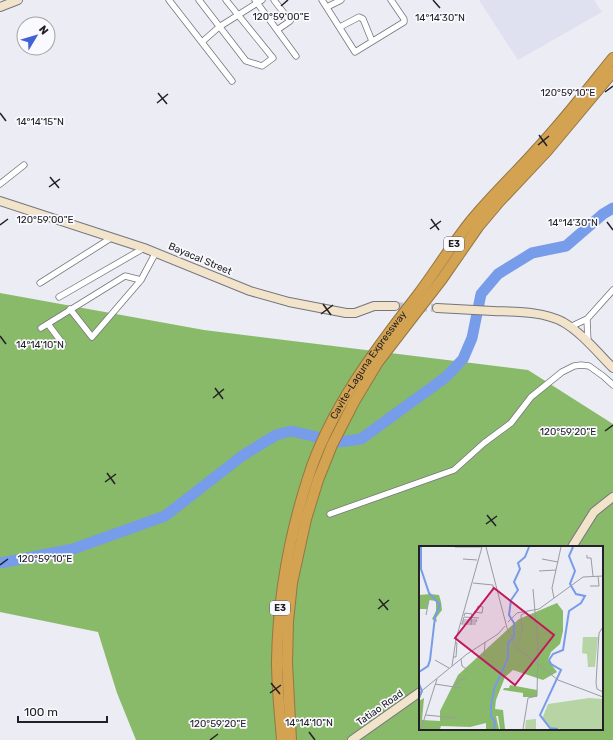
<svg xmlns="http://www.w3.org/2000/svg" width="613" height="740" viewBox="0 0 613 740" font-family="Rubik,sans-serif">
  <rect width="100%" height="100%" fill="#ebecf4"/>
  <path fill="#dfe0f0" d="M479,0H594L602,12L518,60Z"/>
  <path fill="#89ba69" fill-rule="evenodd" d="M0,293L204,330L528,370L613,424V740H136L117,693L98,632L0,612ZM420,547H602V729H420Z"/>
  <g fill="none" stroke-linecap="round" stroke-linejoin="round">
    <path stroke="#779ce9" stroke-width="11" d="M0,563L73,549L165,516L242,456L276,435L291,431L339,442L361,439L446,377L463,359L472,338L481,294L498,274L532,253L566,246L603,214L613,208"/>
    <path stroke="#c3c4cb" stroke-width="8" stroke-dasharray="8 4" stroke-linecap="butt" d="M395,306L437,308"/>
    <g stroke="#75757d" stroke-width="7">
      <path id="street" d="M169,0L232,81
        M199,0L246,61L262,66L273,58L226,0
        M255,0L296,56
        M274,0L290,21L277,30
        M322,0L355,52L404,22V19L391,0
        M327,7L341,0
        M340,27L359,17L363,19L372,41
        M202,42L219,27L262,0
        M0,184L24,165
        M40,283L111,238
        M59,297L144,248
        M70,309L92,337L141,280
        M587,319L588,342
        M48,324L63,344
        M570,327L587,319L613,290
        M41,328L125,276L141,280L156,252
        M330,514L454,470L484,443L511,423L531,397L562,372L574,366L581,365L589,366L603,376L613,385"/>
    </g>
    <g stroke="#75757d" stroke-width="10">
      <path id="secondary" d="M0,7L18,0
        M0,201L144,248L250,291L289,302L346,313H355L374,306H395
        M437,308C456,309 474,310 493,311C516,312 542,311 563,322C582,333 597,352 613,368
        M572,547L594,512L613,497
        M352,740L420,692"/>
    </g>
    <g stroke="#957643" stroke-width="12">
      <g id="highway">
        <path id="s1" d="M282,740C280,714 277,687 277,661C278,599 289,537 308,478C329,411 374,351 417,296C435,272 451,246 470,222C491,196 515,174 537,149C564,120 588,89 613,58"/>
        <path d="M291,740L287,663L288,621L292,583L306,519L318,480L332,445L354,402L378,362L442,279L478,227L499,202L547,151L613,72"/>
      </g>
    </g>
    <use href="#street" stroke="#fff" stroke-width="5.5"/>
    <use href="#secondary" stroke="#f2e3cb" stroke-width="8"/>
    <use href="#highway" stroke="#d3a352" stroke-width="10"/>
  </g>
  <path fill="none" stroke="#222226" stroke-width="1.5" d="M433,0L440,8M281,6L288,0M605,92L613,86M158,93L167,104M157,103L168,94M0,113L6,121M539,135L547,146M538,145L549,136M50,177L59,188M49,187L60,179M431,219L439,230M607,222L613,230M0,225L8,219M430,229L441,221M323,304L331,315M321,314L333,305M0,336L6,344M215,388L223,399M213,398L224,389M605,431L613,425M107,473L115,484M105,482L116,474M487,515L496,526M486,524L497,516M0,565L8,559M379,599L388,610M378,609L389,600M271,683L280,694M270,693L281,685M309,732L315,740M210,740L218,734"/>
  <g text-anchor="middle" dominant-baseline="central" stroke-width="3.5" stroke-linejoin="round" paint-order="stroke">
    <g fill="#f9f9fe" stroke="#626267" stroke-width="1">
      <rect x="444" y="237" width="20" height="14" rx="3"/>
      <rect x="270" y="601" width="20" height="14" rx="3"/>
    </g>
    <g font-size="9" font-weight="bold" fill="#222226">
      <text x="454" y="244">E3</text>
      <text x="280" y="608">E3</text>
    </g>
    <g font-size="10" fill="#222226" stroke="#f9f9fe">
      <text transform="translate(200 259) rotate(23)">Bayacal Street</text>
      <text stroke="none"><textPath href="#s1" startOffset="394">Cavite–Laguna Expressway</textPath></text>
      <text transform="translate(380 708) rotate(-35)">Tatiao Road</text>
    </g>
  </g>
  <g transform="translate(419 546)">
    <rect width="184" height="184" fill="#ebecf4"/>
    <path d="M164,91H179L176,121H169L168,108L163,107ZM170,152L184,153V183H142L131,181L123,173L129,158ZM117,173V183H106L107,174Z" fill="#b6d4a4"/>
    <path d="M11,48L20,49L22,56L23,64L17,72L18,76L13,73L17,65V55L10,54L8,63H0V49ZM138,57L144,65V85L141,98L132,106L129,114L138,126L124,134L94,124L86,131L77,154L76,163L84,164L86,183H81L79,170H77L80,183H67V177L51,181L22,180L21,183H0V155L5,152L3,174L21,175V165L39,129L100,73ZM91,139L118,144V151H104V147L84,144L85,142H90Z" fill="#89ba69"/>
    <path fill="none" stroke="#779ce9" stroke-width="2" d="M0,126L9,120L11,114L16,71L21,59L10,47L2,23V1M0,138L3,145L0,152M75,183L76,175L72,171V160L75,143L89,112V97L95,91V77L90,69L92,54L99,44L95,36L101,23L99,17L106,11L110,1M139,183L131,182L121,169L142,124L132,118L130,114L134,108L144,104L150,65L162,57L166,50L157,48L151,38L156,25L150,10L154,1"/>
    <path fill="none" stroke="#9b9ba2" stroke-width="1" d="M36,1H63M67,1L88,82L97,101L139,134L184,151M168,9V12H172L174,30M44,13L58,14M123,13L139,16M120,25L137,24M54,37L74,39V43M171,40H180L179,30M135,52L133,42L142,1M55,66L63,67L64,61L59,60L57,66M7,69L10,54M45,70L46,67L53,68L52,79M44,74H58L57,76M44,76H57M89,76L98,67L120,63L164,31L184,30M42,78H57M43,78L45,71L60,72M184,81L180,87L177,137L178,143L184,146M99,98L103,85L102,69L106,67M65,110L66,96M34,111H37L38,97L36,96M42,113L43,120L49,124M16,114L30,122M33,120L37,93L63,1M16,138L42,142M35,138H38L39,134L47,133M0,147L48,108L79,88L86,80M7,169L37,172M2,183L18,133M104,183L109,152L118,150L119,99L114,43"/>
    <path fill="#c2185b" fill-opacity="0.15" stroke="#c2185b" stroke-width="2" d="M75,42L135,89L96,139L36,92Z"/>
    <rect width="184" height="184" fill="none" stroke="#222226" stroke-width="2"/>
  </g>
  <g font-size="10" text-anchor="middle" fill="#222226" stroke="#f9f9fe" stroke-width="3.5" stroke-linejoin="round" paint-order="stroke">
    <text x="281" y="20">120°59'00"E</text>
    <text x="440" y="21">14°14'30"N</text>
    <text x="568" y="96">120°59'10"E</text>
    <text x="40" y="125">14°14'15"N</text>
    <text x="45" y="223">120°59'00"E</text>
    <text x="573" y="226">14°14'30"N</text>
    <text x="40" y="348">14°14'10"N</text>
    <text x="568" y="435">120°59'20"E</text>
    <text x="45" y="562">120°59'10"E</text>
    <text x="309" y="726">14°14'10"N</text>
    <text x="218" y="727">120°59'20"E</text>
  </g>
  <g transform="translate(36 36) rotate(52)"><circle r="19" fill="#f9f9fe" stroke="#a3a3a8"/>
  <path d="M0-3L7 15L0 10L-7 15Z" fill="#4062d4"/>
  <text y="-6" font-size="11" font-weight="bold" text-anchor="middle" fill="#222226">N</text>
  </g>
  <path d="M18 716v6h89v-6" fill="none" stroke="#222226" stroke-width="2"/>
  <text x="24" y="716" font-size="12" fill="#222226" stroke="#f9f9fe" stroke-width="3" paint-order="stroke">100 m</text>
</svg>
